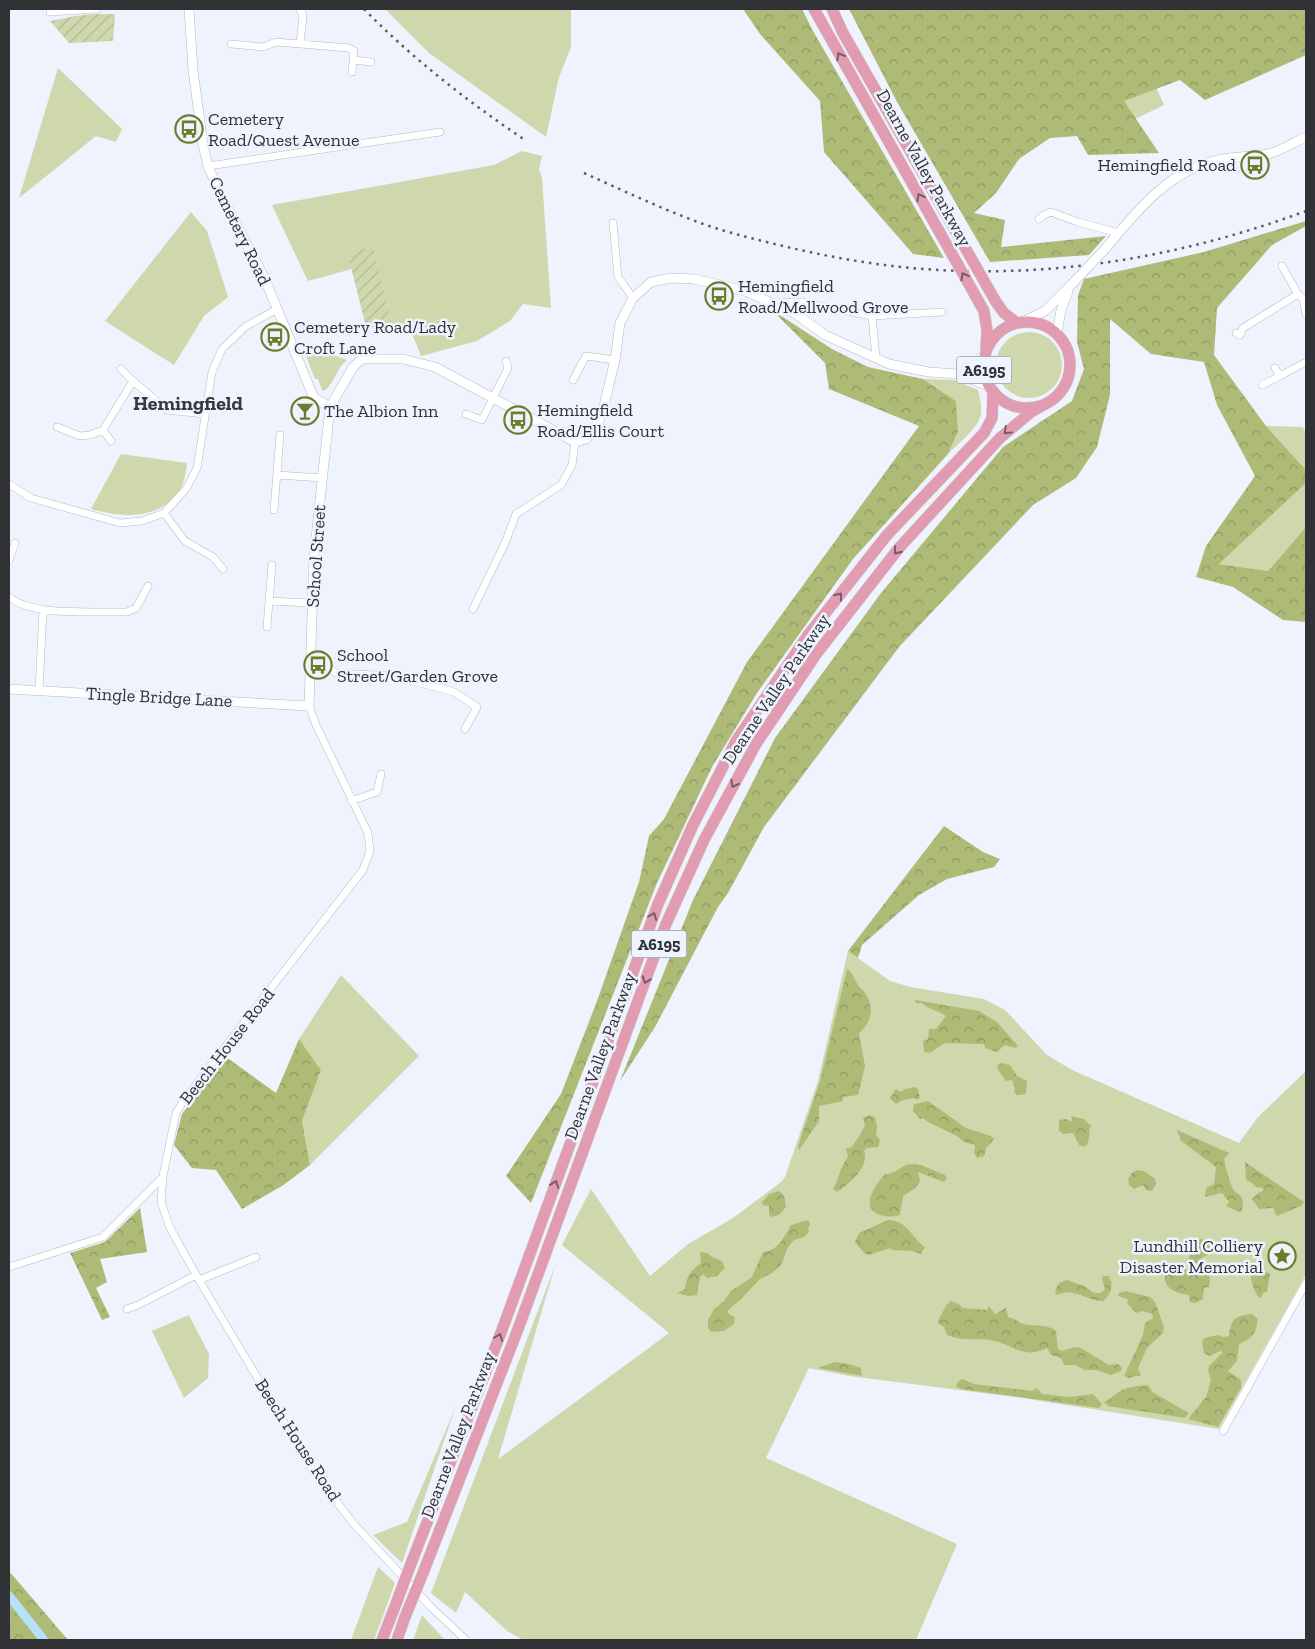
<svg xmlns="http://www.w3.org/2000/svg" width="1315" height="1649" viewBox="0 0 1315 1649" font-family="'Zilla Slab',serif">
  <defs>
    <pattern id="forest-crowns" width="20" height="18" patternUnits="userSpaceOnUse" patternTransform="scale(1.25)"><rect width="20" height="18" fill="#aebb76"/><path d="M2 6a3 3 0 1 1 6 0M12 15a3 3 0 1 1 6 0" fill="none" stroke="#8e9962"/></pattern>
    <pattern id="garden-furrows" width="10" height="10" patternUnits="userSpaceOnUse" patternTransform="scale(1.25)"><rect width="10" height="10" fill="#ced8ac"/><path d="M-1 1l2-2M0 10L10 0M9 11l2-2" fill="none" stroke="#b1ba95"/></pattern>
  </defs>
  <rect width="100%" height="100%" fill="#eef3fe"/>
  <path fill="#ced8ac" d="M385,9H571V47L559,77L546,137L429,53Z
    M58,68L122,129L116,142L96,136L19,198Z
    M1155,85L1164,105L1131,121L1122,101Z
    M522,151L542,156L539,169L542,178L551,308L523,304L510,321L477,341L421,356L410,329L393,328L373,246L348,255L352,269L308,281L272,205L494,165Z
    M191,212L207,231L228,297L204,316L174,365L105,321Z
    M996 365a33 33 0 1 1 66 0a33 33 0 1 1-66 0Z
    M305,353L333,355L347,360C337,367 334,384 324,391L322,390L318,379H315Z
    M923,379L954,380L978,390C980,399 983,409 980,418C976,429 957,445 948,454L958,432L956,401Z
    M1266,426L1303,427L1306,434V470Z
    M121,454L187,463C186,471 185,479 182,486C163,521 123,518 91,509Z
    M1306,483V527L1268,571L1219,564Z
    M848,951L890,981L910,987L984,999L1005,1010L1047,1055L1072,1070L1239,1143L1258,1117L1306,1071V1274L1219,1429L1022,1398L849,1376L809,1368L766,1458L957,1544L916,1640H523L507,1631L465,1592L456,1613L431,1593L556,1263L498,1459L669,1333L562,1245L591,1189L650,1276L688,1244L733,1218L781,1182L785,1177L818,1081Z
    M341,975L419,1056L310,1165L302,1121L321,1070L299,1039Z
    M189,1315L209,1354L208,1378L184,1398L152,1331Z
    M456,1406L402,1563L373,1535L407,1522Z
    M378,1567L395,1583L374,1640H351Z
    M422,1615L445,1640H413Z"/>
  <path fill="url(#forest-crowns)" d="M743,9H802L813,31L944,258L913,254L824,152L820,101L760,34Z
    M849,9H1306V55L1205,100L1180,80L1124,101L1159,153L1088,155L1077,136L1050,138L1019,159L996,193L974,213L1005,220L1001,247L1106,236L1089,255L990,262L897,102Z
    M1306,221V226L1272,245L1217,308L1214,355L1266,426L1306,470V483L1219,564L1268,571L1306,527V622L1283,620L1233,587L1196,577L1206,546L1255,476L1217,405L1204,362L1151,354L1110,319V395L1097,447L1076,478L1033,505L899,647L764,827L728,893L718,907L655,1027L620,1081L693,900L775,738L881,593L1003,447L1072,401L1084,369L1077,342L1078,295L1084,279L1204,252Z
    M772,310L832,349L868,367L923,379L956,401L958,432L948,454L853,559L757,693L712,767L657,883L531,1203L506,1176L561,1094L597,1001L639,882L649,836L664,819L747,662L919,426L829,389L825,363Z
    M944,826L983,852L1000,859L994,867L947,879L919,895L862,945L858,958L848,951Z
    M847,969C853,973 854,979 858,985C860,988 864,991 866,994C875,1011 871,1021 859,1034L865,1066L858,1095L843,1097V1101L819,1106V1121L799,1150L798,1146L820,1081Z
    M915,1000L979,1011L997,1022L1018,1046L1015,1048L1005,1045L997,1052L985,1048L984,1044L945,1043L930,1053L924,1052L923,1041L928,1039L929,1029H936L946,1016C938,1010 929,1010 922,1003H916Z
    M299,1039L321,1070L302,1121L310,1165L282,1186L242,1209L216,1170L192,1168L174,1145L182,1114L226,1057L276,1093Z
    M1002,1063L1010,1065L1017,1076L1027,1081L1026,1094L1017,1095L1014,1092L1015,1090L1012,1080L1006,1081L997,1068L998,1064Z
    M915,1087L918,1089L920,1098L917,1100L915,1098L903,1100L896,1104L890,1098L896,1089L901,1092L905,1089Z
    M928,1101L966,1128L991,1136L994,1139L991,1143L986,1148L984,1156L977,1158L974,1153L975,1145L964,1142L957,1136L928,1122L923,1118L920,1119L913,1111L914,1104Z
    M869,1115L875,1117L877,1127L876,1135L880,1140L878,1147L866,1148L864,1151C870,1167 849,1184 837,1192L833,1189C839,1179 840,1166 848,1157L846,1148H851L860,1135L865,1125L863,1118Z
    M1071,1116L1084,1119L1091,1126L1089,1130L1090,1134L1087,1145L1084,1147L1079,1145L1073,1133L1063,1134L1059,1130V1120L1066,1119L1073,1122Z
    M1177,1130L1229,1153L1224,1159C1226,1168 1228,1178 1232,1187C1237,1198 1245,1190 1242,1211L1239,1212L1226,1206L1229,1202L1222,1193L1205,1197L1206,1188L1214,1184L1216,1167L1180,1140V1137Z
    M1245,1162L1304,1202L1301,1206L1277,1216L1273,1208L1259,1209L1252,1199L1258,1193L1263,1191V1188L1256,1187L1252,1183L1246,1180Z
    M909,1164L921,1165L945,1175L947,1178L944,1182L918,1172L920,1182L914,1189L903,1196L900,1215C892,1217 888,1217 880,1215C859,1208 875,1185 885,1174C896,1174 899,1167 909,1164Z
    M1137,1170L1144,1171L1155,1179L1156,1184L1152,1191L1146,1190L1143,1185L1134,1189L1129,1185L1128,1179L1132,1173Z
    M779,1191L784,1196L786,1207L779,1215L772,1217L769,1215V1206L763,1205L762,1202L769,1194Z
    M140,1208L147,1252L100,1259L107,1282L96,1288L110,1317L102,1320L70,1253L105,1242Z
    M808,1220L810,1224L808,1229L809,1232L804,1237L794,1240L788,1247L781,1265L772,1273L760,1279L741,1299L727,1311L729,1314L735,1317L734,1324L724,1331L711,1332L708,1328V1320L714,1309L724,1301L731,1291L752,1277L763,1252C778,1251 784,1237 791,1225Z
    M888,1220C908,1221 910,1236 925,1247L921,1254L912,1251L892,1250L890,1248L869,1255L864,1253L855,1242L859,1233Z
    M1200,1239L1207,1240L1210,1244L1208,1255L1203,1257L1199,1263H1191L1188,1259Z
    M700,1252L707,1253L712,1257L722,1261L725,1268L717,1276L707,1278L703,1274L700,1277L697,1295L688,1296L677,1293L685,1289C686,1277 691,1270 701,1263Z
    M1180,1264L1190,1273L1202,1271L1209,1272L1210,1281L1209,1287L1204,1288L1203,1299L1195,1303L1190,1302L1189,1295C1178,1293 1164,1290 1165,1276Z
    M1252,1268H1260L1270,1274L1267,1292L1263,1293L1261,1298L1258,1297C1253,1288 1249,1279 1252,1268Z
    M1103,1276H1109C1114,1287 1111,1292 1104,1301C1089,1302 1073,1286 1057,1295L1055,1291L1059,1283L1067,1280L1086,1287L1094,1293H1101L1105,1289L1102,1279Z
    M1126,1291L1150,1297L1155,1302L1164,1327L1163,1333L1147,1348L1138,1368L1141,1376H1135L1129,1378L1124,1376L1143,1335L1145,1323L1153,1318L1152,1314L1143,1311L1136,1313L1127,1303L1128,1299L1118,1296L1119,1293Z
    M951,1301L959,1304L962,1308L987,1310L989,1306L995,1314L1006,1308L1008,1317C1015,1318 1018,1322 1023,1324C1035,1327 1046,1323 1056,1331L1058,1349L1062,1351L1074,1347L1081,1348L1109,1365L1118,1364L1122,1368L1121,1371L1111,1375L1096,1370H1085L1075,1365H1064L1061,1358L1051,1355L1047,1348C1021,1360 1014,1344 990,1340C974,1338 964,1342 947,1335L944,1327L938,1323C939,1316 944,1312 946,1305Z
    M1252,1314L1258,1319C1255,1335 1254,1337 1239,1344L1237,1361L1228,1371L1241,1380V1388L1218,1427L1188,1419L1206,1397L1211,1380L1208,1370L1209,1366L1223,1352L1220,1351L1210,1356L1204,1353L1202,1342L1204,1338L1218,1335L1223,1337L1229,1336C1231,1318 1235,1316 1252,1314Z
    M835,1362L849,1364L861,1368L862,1376L818,1368Z
    M962,1379L974,1384L1032,1391L1037,1388L1042,1394L1070,1397L1093,1394L1102,1404L1099,1408L961,1389L956,1387L958,1382Z
    M1148,1385L1152,1392L1189,1413L1185,1418L1108,1406L1104,1402C1111,1399 1116,1393 1122,1390C1130,1386 1139,1386 1148,1385Z
    M9,1571L68,1640H9Z"/>
  <path fill="url(#garden-furrows)" d="M94,14H115L113,41L69,43L50,21L75,16Z
    M373,245L393,328L366,327L348,255Z"/>
  <g fill="none" stroke-linecap="round" stroke-linejoin="round">
    <path stroke="#b7e1fa" stroke-width="9" d="M9,1596L44,1640"/>
    <g stroke="#b4b9c4" stroke-width="8">
      <path id="minor" d="M50,12L97,9
        M231,44L263,47L276,42L349,48L354,51L352,72
        M300,44L303,16L300,9
        M354,60L371,62
        M208,166L440,132
        M1039,219L1044,215L1051,212L1078,222L1119,233
        M613,223L618,277L633,298
        M1298,294L1303,299L1306,314
        M775,303L801,302L872,316L942,312
        M872,316L876,358
        M1236,333L1240,335L1243,328L1298,294L1282,266
        M1275,368L1280,376L1306,362
        M121,369L133,381
        M573,380L586,356L615,360
        M1262,385L1280,376
        M466,414L482,420L508,368L506,361
        M57,427L80,436L90,435L103,430L133,381L167,410L205,414
        M103,430L111,441
        M278,475L322,478
        M9,484L31,498L120,523L142,521L164,513L186,489L197,468L212,372L222,349L245,327L277,309
        M274,510L280,435
        M164,513L185,541L213,557L223,569
        M9,560L15,543
        M9,597C33,617 96,611 127,612L136,608L148,586
        M269,601L311,603
        M473,609L505,543L516,514L561,485L572,465L575,442
        M267,627L272,565
        M311,666L327,667L336,673L394,676L454,692L477,707L465,729
        M39,690L43,610
        M309,706L316,725L368,833L370,851L363,870L184,1100L176,1113L163,1176L161,1202L170,1228L199,1280L313,1471L353,1523L431,1607L466,1640
        M351,801L377,792L381,774
        M9,1267L103,1237L163,1177
        M199,1280L256,1257
        M127,1309L138,1305L196,1275
        M1223,1431L1306,1283"/>
    </g>
    <g stroke="#b4b9c4" stroke-width="10">
      <path id="tertiary" d="M189,9L193,70L203,145L208,166L218,189L264,277L314,398L330,407
        M1106,248C1137,211 1169,170 1218,160C1235,156 1252,157 1268,154C1281,151 1294,142 1306,137
        M1024,321L1045,311L1072,284
        M1057,333L1061,310L1068,292
        M957,374L977,362L985,353
        M9,689L309,706L314,557L330,407L353,367L362,359H403L435,367L575,442L586,439L594,431L602,414L615,360L620,323L633,298L651,282L671,278L694,279L745,291L796,314L825,335L889,364L929,372L957,374L989,386"/>
    </g>
    <g stroke="#d1d2d3" stroke-width="12">
      <path id="trunk" d="M814,9L944,240
        M832,9L843,33L959,237
        M996,302L1004,313L1017,323
        M984,311L987,330L986,348
        M984 365a43 43 0 1 1 86 0a43 43 0 1 1-86 0Z
        M412,1561L502,1330L658,904L693,825L736,741L808,635L887,535L984,433L992,418L993,392
        M423,1573L518,1329L666,924L704,840L756,744L817,653L899,548L1000,438L1031,412L1047,403
        M382,1640L394,1609
        M397,1640L405,1617"/>
    </g>
    <use href="#minor" stroke="#fff" stroke-width="7"/>
    <use href="#tertiary" stroke="#fff" stroke-width="9"/>
    <use href="#trunk" stroke="#e29cb2" stroke-width="11"/>
    <path stroke="#5b5d63" stroke-width="2.5" stroke-dasharray="2.5 5" stroke-linecap="butt" d="M364,9C413,59 467,101 525,140
      M584,173C624,191 664,210 706,225C730,233 754,239 779,245C840,260 903,270 966,271C1081,274 1198,251 1306,211"/>
    <g stroke="#b4b9c4" stroke-width="10" stroke-linecap="butt">
      <path id="tertiary-bridge" d="M1072,284L1106,248"/>
    </g>
    <g stroke="#d1d2d3" stroke-width="12" stroke-linecap="butt">
      <path id="trunk-bridge" d="M959,237L996,302
        M944,240L984,311
        M394,1609L412,1561
        M405,1617L423,1573"/>
    </g>
    <use href="#tertiary-bridge" stroke="#fff" stroke-width="9"/>
    <use href="#trunk-bridge" stroke="#e29cb2" stroke-width="11"/>
  </g>
  <defs><path id="oneway-chevron" d="M-2-3.5L2.5 0L-2 3.5" fill="none" stroke-width="1.6" stroke-linecap="round" stroke-linejoin="round" transform="scale(1.25)"/></defs>
  <g stroke="#775c68">
    <use href="#oneway-chevron" transform="translate(840 56) rotate(-119)"/>
    <use href="#oneway-chevron" transform="translate(920 197) rotate(-119)"/>
    <use href="#oneway-chevron" transform="translate(964 276) rotate(-119)"/>
    <use href="#oneway-chevron" transform="translate(1007 431) rotate(137)"/>
    <use href="#oneway-chevron" transform="translate(897 551) rotate(129)"/>
    <use href="#oneway-chevron" transform="translate(839 596) rotate(-52)"/>
    <use href="#oneway-chevron" transform="translate(734 784) rotate(118)"/>
    <use href="#oneway-chevron" transform="translate(653 916) rotate(-69)"/>
    <use href="#oneway-chevron" transform="translate(646 980) rotate(110)"/>
    <use href="#oneway-chevron" transform="translate(555 1184) rotate(-70)"/>
    <use href="#oneway-chevron" transform="translate(499 1337) rotate(-69)"/>
  </g>
  <defs>
    <g id="bus-ring" transform="scale(1.4375)"><circle r="9.5" fill="#eef3fe" stroke="#6b7d2c" stroke-width="1.5"/><path d="M-5-6H5V4H4V6H2V4H-2V6H-4V4H-5ZM-3.5-4V0h7V-4ZM-3.5 1.2v1.5H-2V1.2ZM2 1.2v1.5H3.5V1.2Z" fill="#6b7d2c"/></g>
    <g id="bar-ring" transform="scale(1.4375)"><circle r="9.5" fill="#eef3fe" stroke="#6b7d2c" stroke-width="1.5"/><path d="M-6-5H6L.8 .8V4.5H3.5V6h-7V4.5H-.8V.8Z" fill="#6b7d2c"/></g>
    <g id="sight-ring" transform="scale(1.4375)"><circle r="9.5" fill="#eef3fe" stroke="#6b7d2c" stroke-width="1.5"/><path d="M0-6L1.8-2.2L6-1.7L2.9 1.2L3.7 5.4L0 3.3L-3.7 5.4L-2.9 1.2L-6-1.7L-1.8-2.2Z" fill="#6b7d2c"/></g>
  </defs>
  <g fill-rule="evenodd">
    <use href="#bus-ring" x="189" y="129"/>
    <use href="#bus-ring" x="1255" y="165"/>
    <use href="#bus-ring" x="719" y="296"/>
    <use href="#bus-ring" x="275" y="337"/>
    <use href="#bar-ring" x="305" y="411"/>
    <use href="#bus-ring" x="518" y="420"/>
    <use href="#bus-ring" x="318" y="665"/>
    <use href="#sight-ring" x="1282" y="1256"/>
  </g>
  <g text-anchor="middle" dominant-baseline="central" stroke-width="5" stroke-linejoin="round" paint-order="stroke">
    <g fill="#eef3fe" stroke="#696c72" stroke-width="1">
      <rect x="956.5" y="356.5" width="55" height="27" rx="4"/>
      <rect x="631.5" y="930.5" width="55" height="27" rx="4"/>
    </g>
    <g font-size="16" font-weight="bold" fill="#303236">
      <text x="984" y="370">A6195</text>
      <text x="659" y="944">A6195</text>
    </g>
    <g font-size="18" fill="#303236" stroke="#eef3fe" text-anchor="start">
      <text x="208" y="119">Cemetery<tspan x="208" dy="21">Road/Quest Avenue</tspan></text>
      <text x="1236" y="165" text-anchor="end">Hemingfield Road</text>
      <text x="738" y="286">Hemingfield<tspan x="738" dy="21">Road/Mellwood Grove</tspan></text>
      <text x="294" y="327">Cemetery Road/Lady<tspan x="294" dy="21">Croft Lane</tspan></text>
      <text x="537" y="410">Hemingfield<tspan x="537" dy="21">Road/Ellis Court</tspan></text>
      <text x="324" y="411">The Albion Inn</text>
      <text x="337" y="655">School<tspan x="337" dy="21">Street/Garden Grove</tspan></text>
      <text x="1263" y="1246" text-anchor="end">Lundhill Colliery<tspan x="1263" dy="21">Disaster Memorial</tspan></text>
    </g>
    <g font-size="18" fill="#303236" stroke="#eef3fe">
      <text transform="translate(924 168) rotate(61)">Dearne Valley Parkway</text>
      <text transform="translate(240 231) rotate(64)">Cemetery Road</text>
      <text transform="translate(316 556) rotate(-86)">School Street</text>
      <text transform="translate(776 689) rotate(-56)">Dearne Valley Parkway</text>
      <text transform="translate(159 697) rotate(3)">Tingle Bridge Lane</text>
      <text transform="translate(227 1046) rotate(-52)">Beech House Road</text>
      <text transform="translate(600 1056) rotate(-70)">Dearne Valley Parkway</text>
      <text transform="translate(458 1435) rotate(-69)">Dearne Valley Parkway</text>
      <text transform="translate(298 1440) rotate(57)">Beech House Road</text>
    </g>
    <g font-size="20" font-weight="bold" fill="#363a42" stroke="#eef3fe">
      <text x="188" y="403">Hemingfield</text>
    </g>
  </g>
  <rect width="1315" height="1649" fill="none" stroke="#303236" stroke-width="20"/>
</svg>
